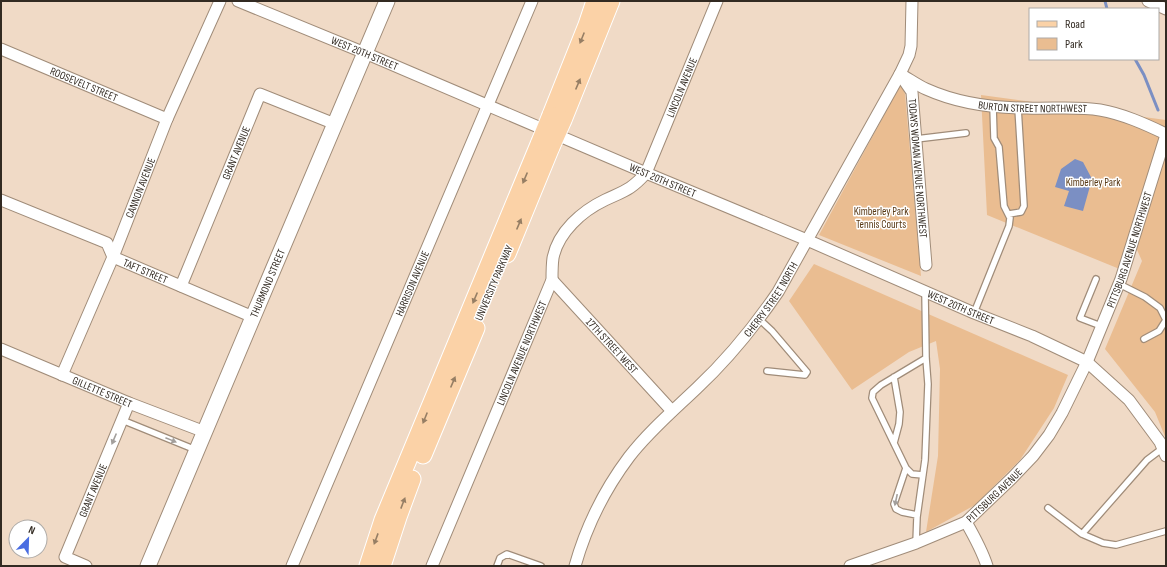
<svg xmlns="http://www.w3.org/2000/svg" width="1167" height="567" viewBox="0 0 1167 567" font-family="'Sofia Sans Condensed',sans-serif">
  <rect width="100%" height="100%" fill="#f0dac6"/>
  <path fill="#eabd91" d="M901,84L905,94L921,276L819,235Z
    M981,95L1166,120V439L1155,412L1105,349L1142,261L1134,243L1122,270L987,215Z
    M814,264L1068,375L1054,408L1020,460L975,505L926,532L938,456L940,369L936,341L909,352L852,390L789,301Z"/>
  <path fill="#7b8fc3" d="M1075,159L1083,162L1092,179L1083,211L1064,206L1069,191L1055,187L1061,169Z"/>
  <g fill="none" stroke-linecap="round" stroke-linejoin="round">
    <path stroke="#7b8fc3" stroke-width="3" d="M1105,1L1107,9
      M1135,59L1144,75L1158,110"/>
    <g stroke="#a08c79" stroke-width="8">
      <path id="lane" d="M916,139L966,133
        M1009,214L1021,212L1024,206L1018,108
        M1096,279L1080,318L1101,326
        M1119,284L1145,297L1160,308L1166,320L1159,331L1144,339
        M974,313L1009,226L1010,218L1004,206L999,147L994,138L993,106
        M759,319L772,331L807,372L805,375L767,371
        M122,420L196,450
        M894,443L899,424L900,412L894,377
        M1163,448L1147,460L1082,534L1103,543L1116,545L1166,531
        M906,468L894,504L896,509L902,512L917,515
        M923,475L912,474L906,468L872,398L873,392L881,385L926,358
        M1048,508L1082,534
        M916,543L917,517L925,460L928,384L926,358L925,292
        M497,566L500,558L507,554L541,566"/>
    </g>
    <g stroke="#a08c79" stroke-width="13">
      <g id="street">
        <path id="s1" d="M238,1L365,53L646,173L807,240L974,313L1032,336L1087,362L1129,400L1160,442L1166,456"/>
        <path d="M1148,1L1166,9"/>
        <path id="s2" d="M1,49L167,119"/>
        <path id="s3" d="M900,74C909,79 917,85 926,89C957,103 994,108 1027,108C1051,109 1077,106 1100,110C1123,114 1145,124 1166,134"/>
        <path id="s4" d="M901,76L912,92L926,265"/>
        <path id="s5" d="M1,200L107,243L113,257L253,317"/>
        <path id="s6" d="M552,280L672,411"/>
        <path id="s7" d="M181,286L260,94L335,124"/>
        <path id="s8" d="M1,349L129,403L205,432"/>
        <path id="s9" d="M62,375L113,257L167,119L220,1"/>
        <path d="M966,522C974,536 982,550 987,566"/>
        <path id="s10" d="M86,566L65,557L129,403"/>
        <path id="s11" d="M292,566L532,1"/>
        <path id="s12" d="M432,566L552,280C552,273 552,265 553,258C558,232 582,211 605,200C624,191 631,190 646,173L717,1"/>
        <path id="s13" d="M575,566C586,527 605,489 629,457C649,431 674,410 697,388C728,359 754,327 778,292L900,74L909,55L911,46L912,1"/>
        <path id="s14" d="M850,566L916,543L966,522L1012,478L1033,456L1049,435L1062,413L1087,362L1121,279L1166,135"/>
      </g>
    </g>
    <g stroke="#a08c79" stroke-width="17">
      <g id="secondary">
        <path id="s15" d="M148,566L253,317L387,1"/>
      </g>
    </g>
    <g stroke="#fff" stroke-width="19">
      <path id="primary" d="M551,115L587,25L595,1
        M563,120L611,1
        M507,254L551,147
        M423,455L476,328
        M368,566L383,520L540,142
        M382,566L398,517L412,479"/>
    </g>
    <use href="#lane" stroke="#fff" stroke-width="5.5"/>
    <use href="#street" stroke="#fff" stroke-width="11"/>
    <use href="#secondary" stroke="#fff" stroke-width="15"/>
    <use href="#primary" stroke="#fbd2a7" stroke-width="17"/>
    <g stroke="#fff" stroke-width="19" stroke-linecap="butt">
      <path id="primary-bridge" d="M540,142L551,115
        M551,147L563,120"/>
    </g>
    <use href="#primary-bridge" stroke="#fbd2a7" stroke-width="17"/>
  </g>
  <defs><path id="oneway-solid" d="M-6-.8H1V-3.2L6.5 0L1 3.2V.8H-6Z"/></defs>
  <g fill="#967e64">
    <use href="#oneway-solid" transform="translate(582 38) rotate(112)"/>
    <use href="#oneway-solid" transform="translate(578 84) rotate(-67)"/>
    <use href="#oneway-solid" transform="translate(525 178) rotate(113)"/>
    <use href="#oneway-solid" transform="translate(519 224) rotate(-67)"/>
    <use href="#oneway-solid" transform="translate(475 298) rotate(113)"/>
    <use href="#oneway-solid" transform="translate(453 382) rotate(-67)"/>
    <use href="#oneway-solid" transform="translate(425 418) rotate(112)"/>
    <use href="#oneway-solid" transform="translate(403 503) rotate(-69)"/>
    <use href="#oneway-solid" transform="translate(376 539) rotate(110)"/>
  </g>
  <g fill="#a39f9c">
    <use href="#oneway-solid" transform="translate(114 439) rotate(113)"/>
    <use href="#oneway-solid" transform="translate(171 440) rotate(22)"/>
    <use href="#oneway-solid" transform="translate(896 500) rotate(102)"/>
  </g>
  <g text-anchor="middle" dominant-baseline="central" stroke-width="3" stroke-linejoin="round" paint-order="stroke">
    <g font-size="11" fill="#322a22" stroke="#fff">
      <text stroke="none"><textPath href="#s1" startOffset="137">WEST 20TH STREET</textPath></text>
      <text stroke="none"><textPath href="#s2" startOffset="90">ROOSEVELT STREET</textPath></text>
      <text stroke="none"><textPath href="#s12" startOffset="555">LINCOLN AVENUE</textPath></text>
      <text stroke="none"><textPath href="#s3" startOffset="139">BURTON STREET NORTHWEST</textPath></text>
      <text stroke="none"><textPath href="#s7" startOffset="144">GRANT AVENUE</textPath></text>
      <text stroke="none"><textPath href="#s4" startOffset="96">TODAYS WOMAN AVENUE NORTHWEST</textPath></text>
      <text stroke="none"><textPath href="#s1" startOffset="461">WEST 20TH STREET</textPath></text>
      <text stroke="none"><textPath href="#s9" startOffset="203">CANNON AVENUE</textPath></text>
      <text stroke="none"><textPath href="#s14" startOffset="447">PITTSBURG AVENUE NORTHWEST</textPath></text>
      <text stroke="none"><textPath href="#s5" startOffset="165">TAFT STREET</textPath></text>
      <text stroke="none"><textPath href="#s15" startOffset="307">THURMOND STREET</textPath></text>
      <text stroke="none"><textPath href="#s11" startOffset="307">HARRISON AVENUE</textPath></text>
      <text transform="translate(494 283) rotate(-67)">UNIVERSITY PARKWAY</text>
      <text stroke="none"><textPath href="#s13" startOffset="335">CHERRY STREET NORTH</textPath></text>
      <text stroke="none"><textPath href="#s1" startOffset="785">WEST 20TH STREET</textPath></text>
      <text stroke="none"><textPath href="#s6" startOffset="89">17TH STREET WEST</textPath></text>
      <text stroke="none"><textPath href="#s12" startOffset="231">LINCOLN AVENUE NORTHWEST</textPath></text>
      <text stroke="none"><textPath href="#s8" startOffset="110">GILLETTE STREET</textPath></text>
      <text stroke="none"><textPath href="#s10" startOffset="95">GRANT AVENUE</textPath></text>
      <text stroke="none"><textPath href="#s14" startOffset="163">PITTSBURG AVENUE</textPath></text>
    </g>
    <g font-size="11" fill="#583814" stroke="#fff">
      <text x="1093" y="182">Kimberley Park</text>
      <text x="881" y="211">Kimberley Park<tspan x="881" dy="13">Tennis Courts</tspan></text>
    </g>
  </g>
  <rect width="1167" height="567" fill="none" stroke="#322a22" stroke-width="4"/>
  <rect x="1029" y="8" width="130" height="52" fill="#ffffff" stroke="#adaaa7"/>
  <rect x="1037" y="21" width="20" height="6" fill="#fbd2a7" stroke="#adaaa7"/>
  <text x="1065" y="28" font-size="12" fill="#322a22">Road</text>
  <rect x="1037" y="38" width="20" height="12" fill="#eabd91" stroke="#adaaa7"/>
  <text x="1065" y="48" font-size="12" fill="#322a22">Park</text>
  <g transform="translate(28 539) rotate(23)"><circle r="19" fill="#ffffff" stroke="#adaaa7"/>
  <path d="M0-3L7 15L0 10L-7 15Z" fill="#4a6de1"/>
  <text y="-6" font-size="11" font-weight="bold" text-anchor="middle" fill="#322a22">N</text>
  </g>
</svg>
